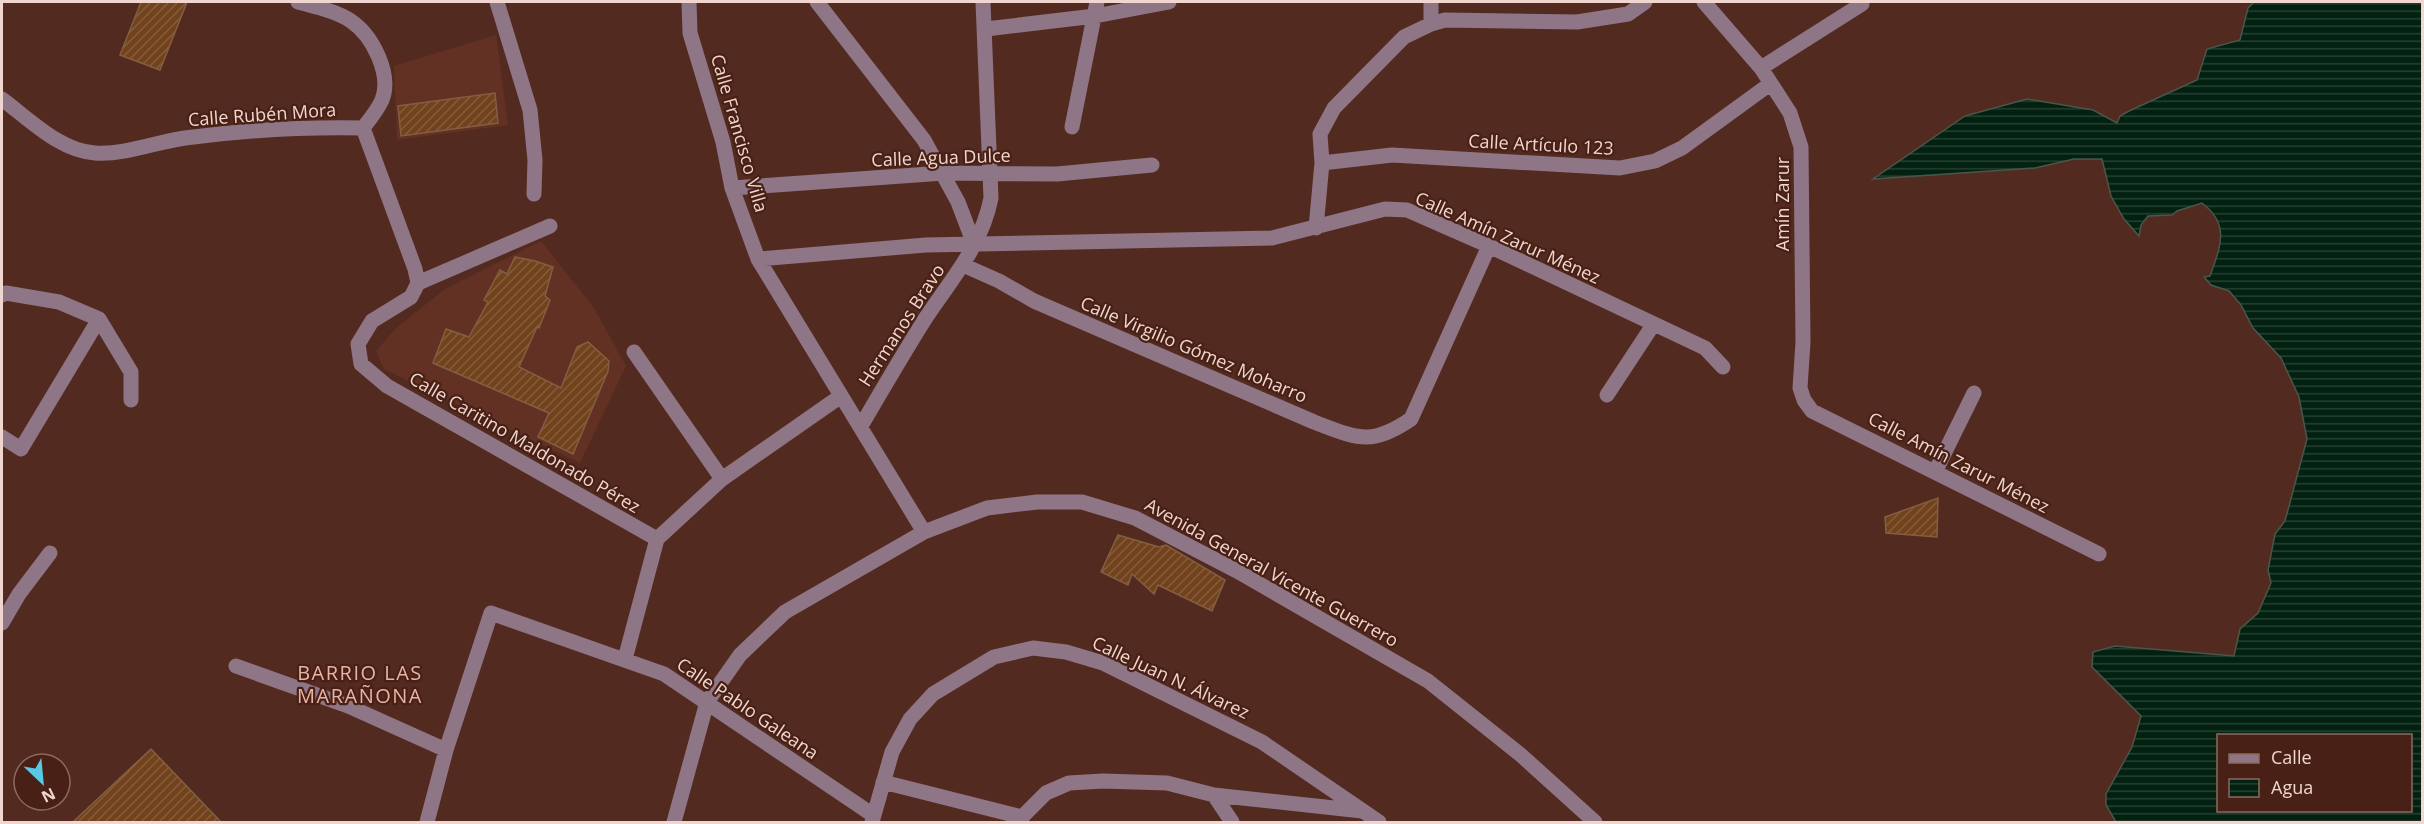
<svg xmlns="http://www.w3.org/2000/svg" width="2424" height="824" viewBox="0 0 2424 824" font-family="'Open Sans',sans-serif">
  <defs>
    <pattern id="water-rules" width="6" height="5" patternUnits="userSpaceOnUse" patternTransform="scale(1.5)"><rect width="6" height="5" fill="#022111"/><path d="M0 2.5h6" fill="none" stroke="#274032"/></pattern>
    <pattern id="building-hatch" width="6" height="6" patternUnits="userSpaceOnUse" patternTransform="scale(1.5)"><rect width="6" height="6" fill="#71421c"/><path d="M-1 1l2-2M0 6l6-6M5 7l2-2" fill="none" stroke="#865d3c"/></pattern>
  </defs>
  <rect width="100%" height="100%" fill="#532a1f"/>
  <path fill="#623124" d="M496,35L508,125L397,140L394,66Z
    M541,241L594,308L626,366L580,463L384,369L376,351L396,328L445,289Z"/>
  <path fill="url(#water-rules)" stroke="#49574a" stroke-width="1.5" fill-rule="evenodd" d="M2254,2H2422V822H2116L2106,805V794L2132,747L2141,716L2092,667L2093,652L2115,646L2234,656L2240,629L2258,613L2271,583L2268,570L2275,534L2285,521L2307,439L2299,397L2281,358L2253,328L2241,305L2229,291L2211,285L2204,277L2210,276C2220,247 2231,225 2202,203L2177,211L2172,215L2148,216L2141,225L2139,236L2124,219L2111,196L2102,159H2074L2035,168L1873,179L1965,116L2027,99L2093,110L2117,123L2120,116L2129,111L2197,80L2207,49L2240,40L2248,8ZM2218,736H2410V810H2218Z"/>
  <path fill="url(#building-hatch)" stroke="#845e43" stroke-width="1.5" d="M141,2H187L160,70L120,55Z
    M495,93L498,123L401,136L398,106Z
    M515,257L535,261L553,267L545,296L550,300L539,328L537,327L519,367L561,388L577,347L588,342L609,361L608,371L573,454L538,437L549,413L433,363L446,329L469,337L488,302L484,300L500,270L507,274Z
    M1938,498L1937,537L1886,533L1885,517Z
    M1118,535L1159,547L1166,545L1225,580L1212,611L1158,585L1154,594L1132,574L1128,585L1101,572Z
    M151,749L221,822H73Z"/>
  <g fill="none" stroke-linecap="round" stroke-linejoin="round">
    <path stroke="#8e7687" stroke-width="15" d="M298,2C316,7 336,11 351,21C373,36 392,75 382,100C377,111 370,119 363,128
      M497,2L530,110L535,160L534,194
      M689,2L690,33L723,142L732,188L758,259L924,532
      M817,2L924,140L958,202L974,244
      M1431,2V24
      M1704,2L1761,68L1790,113L1801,147L1803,342L1800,388L1804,400L1812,411L2099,554
      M986,29L1095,16L1169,2
      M1761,68L1862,4
      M2,99C29,119 60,151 95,153C125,155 156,142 185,138C244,130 304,127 363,128
      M1072,127L1097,2
      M363,128L415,269L418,283L411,297L372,321L358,344L361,364L387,386L657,539
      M1322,163L1392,155L1620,168L1655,161L1682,148L1770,84
      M732,188L944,173L1057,174L1152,165
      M1316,228L1322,163L1320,134L1334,108L1404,37L1431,24L1445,20L1577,22L1628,14L1645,2
      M758,259L926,245L1272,238L1385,209L1407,210L1489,246L1705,348L1723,367
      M963,265L999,281L1034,301L1314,422C1357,438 1370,447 1411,419L1489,246
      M418,283L550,226
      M2,295L6,293L59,302L99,319L131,372V400
      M634,352L722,479
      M1607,395L1653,325
      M861,426C882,390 903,354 925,319C951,280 982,245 991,198L983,2
      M2,437L21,449L99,319
      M1935,472L1974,393
      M2,623L19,594L50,553
      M625,659L657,539L722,479L841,396
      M236,666L348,706L446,750
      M883,782L1022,817
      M1214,795L1232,822
      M427,822L446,750L491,613L664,674L873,815
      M674,822L707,702L740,655L785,612L924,532L987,508L1037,502H1082L1135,518L1237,571L1428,681L1522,756L1595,822
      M872,822L892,752L910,719L933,694L994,657L1033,648L1066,652L1103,663L1262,742L1379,822
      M1021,822L1022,817L1046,793L1069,783L1103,781L1167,783L1214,795L1362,811"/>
  </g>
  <g text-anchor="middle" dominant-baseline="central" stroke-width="4.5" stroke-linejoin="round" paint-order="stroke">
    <g font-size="18" fill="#f0d6ce" stroke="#482015">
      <text transform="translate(262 114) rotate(-4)">Calle Rubén Mora</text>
      <text transform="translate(740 133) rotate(74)">Calle Francisco Villa</text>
      <text transform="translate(1541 144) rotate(3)">Calle Artículo 123</text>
      <text transform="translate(941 157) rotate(-2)">Calle Agua Dulce</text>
      <text transform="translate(1782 204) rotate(-90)">Amín Zarur</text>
      <text transform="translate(1508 237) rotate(24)">Calle Amín Zarur Ménez</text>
      <text transform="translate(901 325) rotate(-57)">Hermanos Bravo</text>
      <text transform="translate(1194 349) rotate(23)">Calle Virgilio Gómez Moharro</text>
      <text transform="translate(525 442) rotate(30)">Calle Caritino Maldonado Pérez</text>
      <text transform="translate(1959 462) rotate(27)">Calle Amín Zarur Ménez</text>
      <text transform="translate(1272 572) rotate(29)">Avenida General Vicente Guerrero</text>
      <text transform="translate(1171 677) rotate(25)">Calle Juan N. Álvarez</text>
      <text transform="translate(748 708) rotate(34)">Calle Pablo Galeana</text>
    </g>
    <g font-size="20" letter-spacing="1.5" fill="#e7b3a4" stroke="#482015">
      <text x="360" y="672">BARRIO LAS<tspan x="360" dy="23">MARAÑONA</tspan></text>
    </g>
  </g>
  <rect width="2424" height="824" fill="none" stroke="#f0d6ce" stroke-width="6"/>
  <rect x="2217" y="734" width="195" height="78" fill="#482015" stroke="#8b695f" stroke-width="1.5"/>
  <rect x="2229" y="754" width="30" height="9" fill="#8e7687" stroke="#8b695f" stroke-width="1.5"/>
  <text x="2271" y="764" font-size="18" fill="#f0d6ce">Calle</text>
  <rect x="2229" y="779" width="30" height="18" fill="url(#water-rules)" stroke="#8b695f" stroke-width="1.5"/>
  <text x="2271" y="794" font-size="18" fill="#f0d6ce">Agua</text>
  <g transform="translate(42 782) rotate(154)"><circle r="28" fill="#482015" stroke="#8b695f" stroke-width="1.5"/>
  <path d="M0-4.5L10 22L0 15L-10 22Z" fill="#59c8e4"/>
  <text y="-9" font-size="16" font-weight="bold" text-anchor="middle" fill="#f0d6ce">N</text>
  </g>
</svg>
